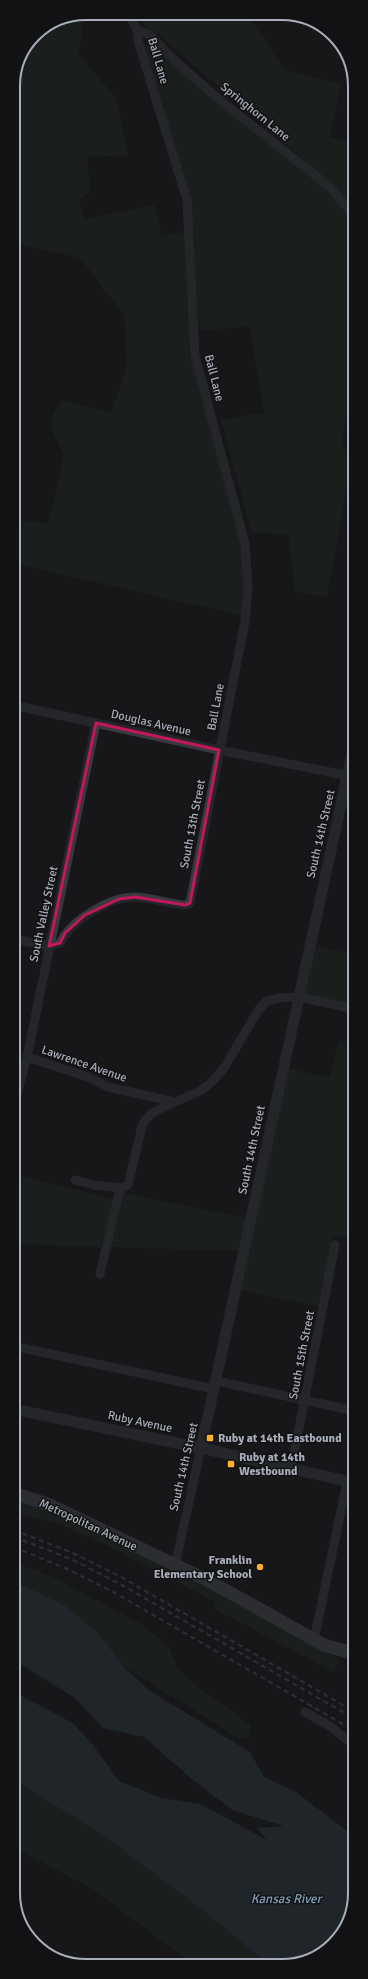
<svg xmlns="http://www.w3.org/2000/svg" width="368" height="1979" viewBox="0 0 368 1979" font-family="Signika,sans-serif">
  <rect width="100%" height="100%" fill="#171719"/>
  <path fill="#1e271f" d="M151,14L248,15L285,71L341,83L330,137L354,143V201L351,204L347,201L326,179L158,34L146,28L141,20Z
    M73,15L82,26L79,55L116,98L128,155L87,157L90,191L79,200L85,219L154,205L162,236L185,232L194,360L242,542L246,590L243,616L13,563V522C17,520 40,523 47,523L51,515L64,455L51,428L52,415L62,400L111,412L126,370L125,316L80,258L13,242V81L34,34L58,18Z
    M148,44L152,45L325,188L351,216L354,224V369L342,444L352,460L327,597L295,591L288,534L252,533L221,420L264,413L250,326L201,331L194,292L190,209L144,51L145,47Z
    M315,946L355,954V1005L307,994L306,990Z
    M355,1041V1241L343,1236L334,1237L321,1307L241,1290L288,1068L330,1078L339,1042Z
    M13,1174L114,1199L101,1247L13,1244Z
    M130,1194L246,1218L239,1251L111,1247L124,1195Z
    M13,1499L44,1508L139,1551L328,1652L340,1659L334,1672L213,1608L216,1602L108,1546L66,1527L13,1511Z
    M14,1562L53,1577L143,1625L169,1647L178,1668L199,1688L251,1725L248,1737L238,1738L122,1665L101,1636L23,1584L14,1581Z
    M14,1779C104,1832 190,1896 269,1965H194L93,1889L23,1852L14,1862Z"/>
  <path fill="#2c363e" d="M14,1581L66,1606L101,1636L122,1665L150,1691L250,1752L264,1777L296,1792L355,1837V1898L334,1945L292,1965H269L204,1911L107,1838L14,1779V1692L73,1723L93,1745L119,1781L162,1798L200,1804L267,1840L257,1828L284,1826L232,1810L192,1779L144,1737L103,1728L75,1698L14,1660Z"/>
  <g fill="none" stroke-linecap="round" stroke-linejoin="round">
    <path stroke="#37393e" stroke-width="9" d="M137,30L150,35L175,61L220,100L330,187L354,216
      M13,705L219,750L355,777
      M13,939L49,946L60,943C71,920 111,896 136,897C153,898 169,904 185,905L190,903L245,621L248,587L245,544L195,356L187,200L139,44L137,30L128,13
      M27,1057L88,1077L108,1087L175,1102L200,1091L212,1082L224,1068L259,1009L267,1001L279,998L299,997L355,1009
      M13,1109L27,1057L96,723
      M75,1180L94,1185L122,1188
      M100,1274L119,1194L122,1188L128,1185L142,1126L146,1119L152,1113L175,1102
      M13,1346L214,1389
      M216,1381L355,1411
      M291,1469L335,1245
      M175,1566L201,1448
      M314,1640L347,1482
      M305,1712L331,1727L355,1746"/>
    <path stroke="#37393e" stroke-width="11" d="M13,1409L201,1448L355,1483
      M201,1448L355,740"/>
    <path stroke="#45484e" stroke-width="13" d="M13,1493L50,1505L209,1581L324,1645L355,1654"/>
    <path stroke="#4a4d53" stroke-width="2" stroke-dasharray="5 4" stroke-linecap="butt" d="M14,1530L73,1553L123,1578L355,1712
      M14,1537L71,1559L120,1584L355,1719
      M14,1547L67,1569L115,1593L355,1731"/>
  </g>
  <path d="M0 0H368V1979H0ZM96,723L219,750L190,903L185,905L135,897L119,899L85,915L65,933L60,943L49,946Z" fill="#171719" fill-opacity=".55" fill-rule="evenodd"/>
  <path fill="none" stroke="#c2185b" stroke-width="3" stroke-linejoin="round" d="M96,723L219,750L190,903L185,905L135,897L119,899L85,915L65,933L60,943L49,946Z"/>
  <g fill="#fcb02c" stroke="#121214" stroke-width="1.5">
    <rect x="206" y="1434" width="8" height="8" rx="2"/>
    <rect x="227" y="1460" width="8" height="8" rx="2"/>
    <circle cx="260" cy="1567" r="4"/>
  </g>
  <g text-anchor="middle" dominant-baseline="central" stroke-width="3" stroke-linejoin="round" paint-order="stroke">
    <g font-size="12" fill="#a8aeba" stroke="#121214">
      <text transform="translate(158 61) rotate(74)">Ball Lane</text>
      <text transform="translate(255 112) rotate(39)">Springhorn Lane</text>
      <text transform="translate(214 378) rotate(76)">Ball Lane</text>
      <text transform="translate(216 707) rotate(-79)">Ball Lane</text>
      <text transform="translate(151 723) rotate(13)">Douglas Avenue</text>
      <text transform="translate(193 824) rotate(-79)">South 13th Street</text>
      <text transform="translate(321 834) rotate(-77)">South 14th Street</text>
      <text transform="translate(44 914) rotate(-78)">South Valley Street</text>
      <text transform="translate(84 1064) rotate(19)">Lawrence Avenue</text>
      <text transform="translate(252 1150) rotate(-78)">South 14th Street</text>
      <text transform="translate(302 1355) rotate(-79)">South 15th Street</text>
      <text transform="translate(140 1422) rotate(12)">Ruby Avenue</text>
      <text transform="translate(184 1467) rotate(-77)">South 14th Street</text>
      <text transform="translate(88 1525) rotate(25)">Metropolitan Avenue</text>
    </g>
    <g font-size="12" font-weight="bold" fill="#a8aeba" stroke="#121214" text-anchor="start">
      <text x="218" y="1438">Ruby at 14th Eastbound</text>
      <text x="239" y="1457">Ruby at 14th<tspan x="239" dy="14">Westbound</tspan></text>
      <text x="252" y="1560" text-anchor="end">Franklin<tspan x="252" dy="14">Elementary School</tspan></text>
    </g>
    <g font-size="13" font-style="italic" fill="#7d9db6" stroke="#121214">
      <text x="286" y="1899">Kansas River</text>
    </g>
  </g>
  <path d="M0 0H368V1979H0ZM86 20H282A66 66 0 0 1 348 86V1893A66 66 0 0 1 282 1959H86A66 66 0 0 1 20 1893V86A66 66 0 0 1 86 20Z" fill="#121214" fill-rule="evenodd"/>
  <path fill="none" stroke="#a8aeba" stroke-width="2" d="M86 20H282A66 66 0 0 1 348 86V1893A66 66 0 0 1 282 1959H86A66 66 0 0 1 20 1893V86A66 66 0 0 1 86 20Z"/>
</svg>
